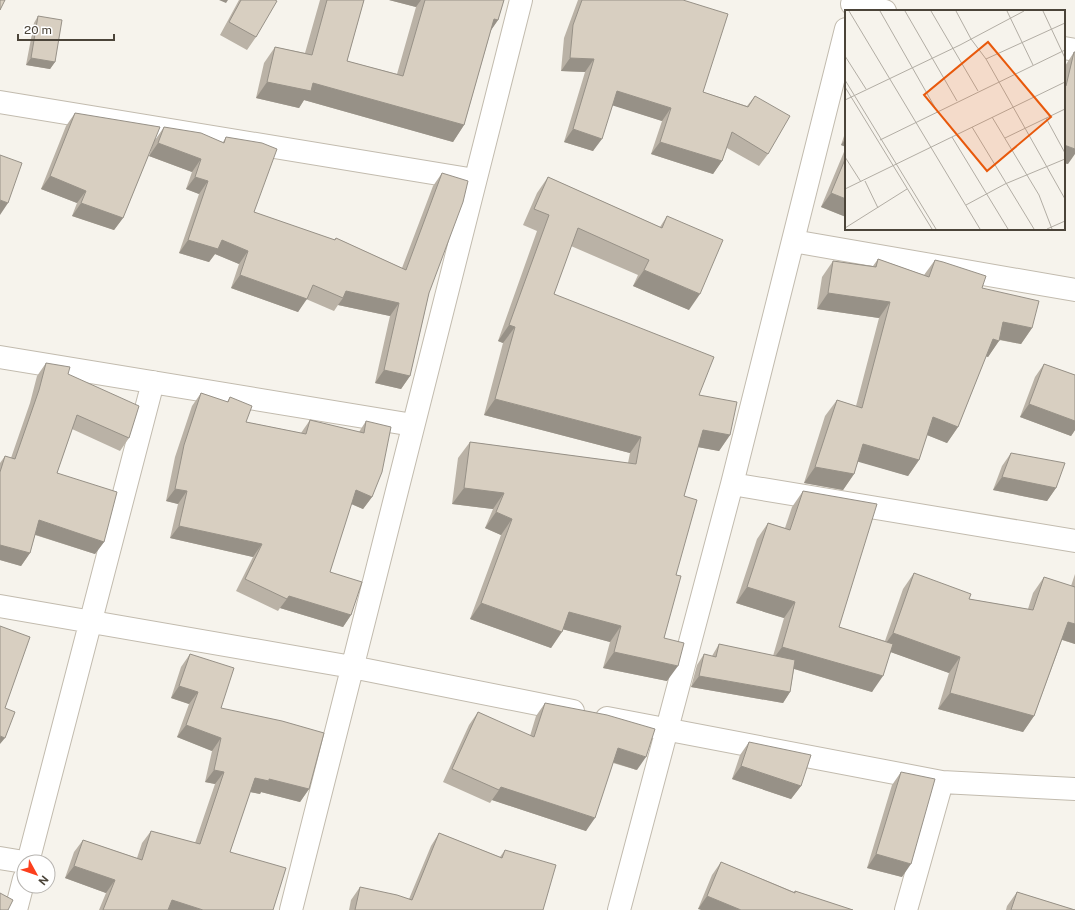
<svg xmlns="http://www.w3.org/2000/svg" width="1075" height="910" viewBox="0 0 1075 910" font-family="'Public Sans',sans-serif">
  <rect width="100%" height="100%" fill="#f6f3ec"/>
  <g fill="none" stroke-linecap="round" stroke-linejoin="round">
    <g stroke="#c2bbae" stroke-width="24">
      <path id="minor" d="M852,4L885,11
        M1064,48L1075,50
        M0,102L475,180
        M793,241L1075,290
        M0,357L413,425
        M732,484L1075,541
        M0,606L352,667L573,711
        M607,718L942,782L1075,789
        M0,858L24,862
        M28,862L153,382
        M16,910L24,879
        M291,910L521,0
        M619,910L732,484L846,29
        M906,910L942,782"/>
    </g>
    <use href="#minor" stroke="#fff" stroke-width="22"/>
  </g>
  <path fill="#bab2a6" d="M239,0H275L256,37L247,50L220,35Z
    M320,0H364L347,61L397,74L416,7L389,0H504L498,20L491,30L464,125L453,142L304,100L299,108L256,98L264,63L275,47L305,53Z
    M578,0H683L703,92L747,106L755,96L768,154L759,166L727,148L722,161L713,174L651,154L662,121L613,105L593,151L564,142L585,72L561,71L564,38Z
    M38,16L55,62L50,69L26,65L34,23Z
    M1074,52L1068,164L1064,163V68L1065,66Z
    M75,113L155,140L164,127L223,142L226,137L254,212L334,240L336,238L402,268L433,186L442,173L429,293L410,376L401,389L375,383L390,316L338,305L334,311L306,299L298,312L231,288L239,264L215,254L209,262L179,253L199,194L186,189L192,172L149,156L154,141L123,218L114,230L72,216L77,203L41,189L66,126Z
    M846,130V147L841,145Z
    M846,147V217L821,207Z
    M548,177L660,227L667,216L689,310L633,286L638,275L571,246L554,294L699,395L730,435L719,451L698,447L684,496L676,575L664,638L667,681L603,668L610,642L563,629L551,648L470,619L501,535L485,528L493,509L452,504L458,458L470,442L628,463L630,453L484,415L503,343L498,341L537,231L523,225L537,193Z
    M878,259L924,275L935,260L982,288L1032,328L1021,344L999,340L988,357L986,356L958,427L947,443L927,435L919,460L908,476L858,461L854,474L843,490L804,483L825,416L837,400L856,406L879,318L817,309L822,277L833,261L873,266Z
    M46,363L68,374L129,438L120,451L72,429L57,473L104,542L95,554L35,535L30,553L21,566L0,560V463L5,456L11,458L30,403L37,376Z
    M1044,364L1075,375V430L1071,436L1020,417L1035,377Z
    M201,393L227,402L230,397L246,422L301,433L310,420L359,432L366,421L372,497L363,509L351,504L330,572L351,615L343,627L280,608L278,611L236,591L253,557L170,538L178,504L166,501L175,457L192,406Z
    M1011,453L1056,488L1047,501L993,490L1002,466Z
    M803,491L839,627L885,641L903,589L914,573L969,599L1028,609L1033,593L1044,577L1071,586L1075,574V644L1062,640L1034,716L1023,732L938,709L949,673L891,652L872,692L794,669L790,692L783,703L691,687L697,665L704,654L712,656L719,644L773,656L784,618L736,603L757,539L768,523L785,528L792,507Z
    M190,654L221,708L309,789L300,802L261,792L260,794L250,792L230,852L273,910H99L106,893L65,878L74,852L83,840L137,858L142,843L151,831L195,843L215,784L205,782L212,751L177,737L189,704L171,698L181,667Z
    M545,703L637,770L613,763L586,831L492,800L490,803L443,782L469,725L478,712L530,736L536,716Z
    M749,742L801,786L791,799L732,779L740,755Z
    M901,772L902,877L867,868L892,785Z
    M439,833L500,857L505,850L543,910H349L351,900L360,887L409,899L431,846Z
    M721,862L794,892L795,891L853,910L698,909L712,875Z
    M1017,892L1075,910H1006L1007,906Z"/>
  <path fill="#979187" d="M219,0H228L226,3Z
    M389,0H421L416,7Z
    M494,19L498,20L487,36Z
    M31,58L55,62L50,69L26,65Z
    M570,58L594,59L585,72L561,71Z
    M267,82L313,83L464,125L453,142L304,100L299,108L256,98Z
    M617,91L671,108L662,121L608,104Z
    M573,129L602,139L593,151L564,142Z
    M846,138V147L841,145Z
    M660,142L722,161L713,174L651,154Z
    M158,143L201,159L192,172L149,156Z
    M1064,145L1075,149V154L1068,164L1064,163Z
    M50,176L86,191L77,203L41,189Z
    M195,177L208,181L199,194L186,189Z
    M831,193L846,199V217L821,207Z
    M0,200L8,203L0,215Z
    M81,203L123,218L114,230L72,216Z
    M188,240H222L248,251L239,264L215,254L209,262L179,253Z
    M644,270L700,294L689,310L633,286Z
    M240,275L307,299L298,312L231,288Z
    M346,291L399,303L390,316L338,305L343,298Z
    M828,293L890,302L879,318L817,309Z
    M1003,322L1032,328L1021,344L992,338Z
    M509,325L515,327L503,343L498,341Z
    M993,339L999,341L988,357L982,355Z
    M384,370L410,376L401,389L375,383Z
    M495,399L641,437L630,453L484,415Z
    M1029,404L1075,421V430L1071,436L1020,417Z
    M933,417L958,427L947,443L922,433Z
    M703,430L730,435L719,451L692,446Z
    M863,444L919,460L908,476L852,460Z
    M815,467L854,474L843,490L804,483Z
    M1002,477L1056,488L1047,501L993,490Z
    M464,488L504,493L493,509L452,504Z
    M175,489L187,491L178,504L166,501Z
    M356,490L372,497L363,509L347,502Z
    M496,512L512,519L501,535L485,528Z
    M39,520L104,542L95,554L30,533Z
    M179,526L262,544L253,557L170,538Z
    M0,545L30,553L21,566L0,560Z
    M747,587L795,602L784,618L736,603Z
    M289,596L351,615L343,627L280,608Z
    M481,603L562,632L551,648L470,619Z
    M569,612L621,626L610,642L558,628Z
    M1068,622L1075,624V644L1057,638Z
    M893,633L960,657L949,673L882,649Z
    M782,647L883,676L872,692L771,662Z
    M614,652L678,666L667,681L603,668Z
    M699,676L790,692L783,703L691,687Z
    M179,686L198,692L189,704L171,698Z
    M950,693L1034,716L1023,732L938,709Z
    M186,725L221,738L212,751L177,737Z
    M0,736L5,738L0,744Z
    M618,748L646,757L637,770L609,761Z
    M741,766L801,786L791,799L732,779Z
    M214,770L224,772L215,784L205,782Z
    M255,778L269,779L309,789L300,802L261,792L260,794L246,791Z
    M501,787L595,818L586,831L492,800L499,790Z
    M876,854L911,864L902,877L867,868Z
    M74,866L115,880L106,893L65,878Z
    M707,896L741,910H701L698,909Z
    M172,900L203,910H165Z"/>
  <path fill="#d8cfc1" stroke="#979187" d="M0,0H5L0,10Z
    M241,0H275L277,1L256,37L229,22Z
    M327,0H364L347,61L403,76L425,0H504L498,20L494,19L464,125L313,83L311,91L267,82L275,47L312,55Z
    M582,0H683L728,14L703,92L748,107L755,96L790,116L768,154L732,132L722,161L660,142L671,108L617,91L602,139L573,129L594,59L570,58L573,25Z
    M38,16L62,20L55,62L31,58Z
    M1074,52H1075V149L1064,145V85L1066,86Z
    M75,113L160,127L123,218L81,203L86,191L50,176Z
    M164,127L201,133L224,143L226,137L262,143L277,149L254,212L335,240L336,238L406,270L442,173L468,181L463,202L429,293L410,376L384,370L399,303L346,291L343,298L313,285L307,299L240,275L248,251L222,240L218,249L188,240L208,181L195,177L201,159L158,143Z
    M0,155L22,163L8,203L0,200Z
    M846,157V199L831,193Z
    M548,177L662,228L667,216L723,240L700,294L644,270L649,260L578,228L554,294L714,357L699,395L737,402L730,435L703,430L684,496L697,500L676,575L681,576L664,638L684,643L678,666L614,652L621,626L569,612L562,632L481,603L512,519L496,512L504,493L464,488L470,442L636,464L641,437L495,399L515,327L509,325L549,215L534,209Z
    M878,259L929,277L935,260L943,262L986,276L982,288L1039,301L1032,328L1003,322L999,341L993,339L958,427L933,417L919,460L863,444L854,474L815,467L837,400L862,408L890,302L828,293L833,261L876,267Z
    M46,363L70,367L68,374L139,406L129,438L77,415L57,473L117,492L104,542L39,520L30,553L0,545V472L5,456L15,459L39,390Z
    M1044,364L1075,375V421L1029,404Z
    M201,393L228,402L230,397L252,406L246,422L306,434L310,420L364,433L366,421L391,427L382,472L372,497L356,490L330,572L362,582L351,615L289,596L287,599L245,579L262,544L179,526L187,491L175,489L184,445Z
    M1011,453L1065,463L1056,488L1002,477Z
    M803,491L877,504L839,627L893,644L883,676L782,647L795,602L747,587L768,523L790,530Z
    M914,573L971,594L969,599L1033,610L1044,577L1075,587V624L1068,622L1034,716L950,693L960,657L893,633Z
    M0,626L30,637L5,708L15,712L5,738L0,736Z
    M719,644L795,660L790,692L699,676L704,654L716,657Z
    M190,654L234,668L221,708L282,721L324,733L309,789L269,779V781L255,778L230,852L286,868L273,910H203L172,900L168,910H103L115,880L74,866L83,840L142,860L151,831L200,844L224,772L214,770L221,738L186,725L198,692L179,686Z
    M545,703L607,715L655,729L646,757L618,748L595,818L501,787L499,790L452,769L478,712L534,737Z
    M749,742L811,755L801,786L741,766Z
    M901,772L935,779L911,864L876,854Z
    M439,833L502,858L505,850L556,865L543,910H355L360,887L397,895L412,900Z
    M721,862L795,893V891L853,910H741L707,896Z
    M1017,892L1075,910H1011Z
    M0,893L13,900L8,910H0Z"/>
  <g transform="translate(845 10)">
    <rect width="220" height="220" fill="#f6f3ec"/>
    <path fill="none" stroke="#b2ada4" stroke-width="1" d="M4,1L135,219M35,1L92,101M60,1L112,91M86,1L133,81M111,1L126,29L141,49L220,189M162,1L188,55M198,1L220,48M0,46L21,79M141,49L220,13M0,70L91,219M0,77L87,219M0,90L115,35L179,1M147,107L194,185L207,219M201,108L220,143M127,117L189,219M107,127L163,219M160,128L220,99M35,130L220,40M0,147L16,172M20,171L33,198M0,179L220,72M121,195L160,174L220,149M0,218L62,179M202,219L220,211"/>
    <path fill="#e8590c" fill-opacity="0.15" stroke="#e8590c" stroke-width="2" d="M143,32L206,107L142,161L79,85Z"/>
    <rect width="220" height="220" fill="none" stroke="#4b4439" stroke-width="2"/>
  </g>
  <g transform="translate(36 874) rotate(130)"><circle r="19" fill="#ffffff" stroke="#b7b4b0"/>
  <path d="M0-3L7 15L0 10L-7 15Z" fill="#fc3f1d"/>
  <text y="-6" font-size="11" font-weight="bold" text-anchor="middle" fill="#4b4439">N</text>
  </g>
  <path d="M18 34v6h96v-6" fill="none" stroke="#4b4439" stroke-width="2"/>
  <text x="24" y="34" font-size="12" fill="#4b4439" stroke="#ffffff" stroke-width="3" paint-order="stroke">20 m</text>
</svg>
